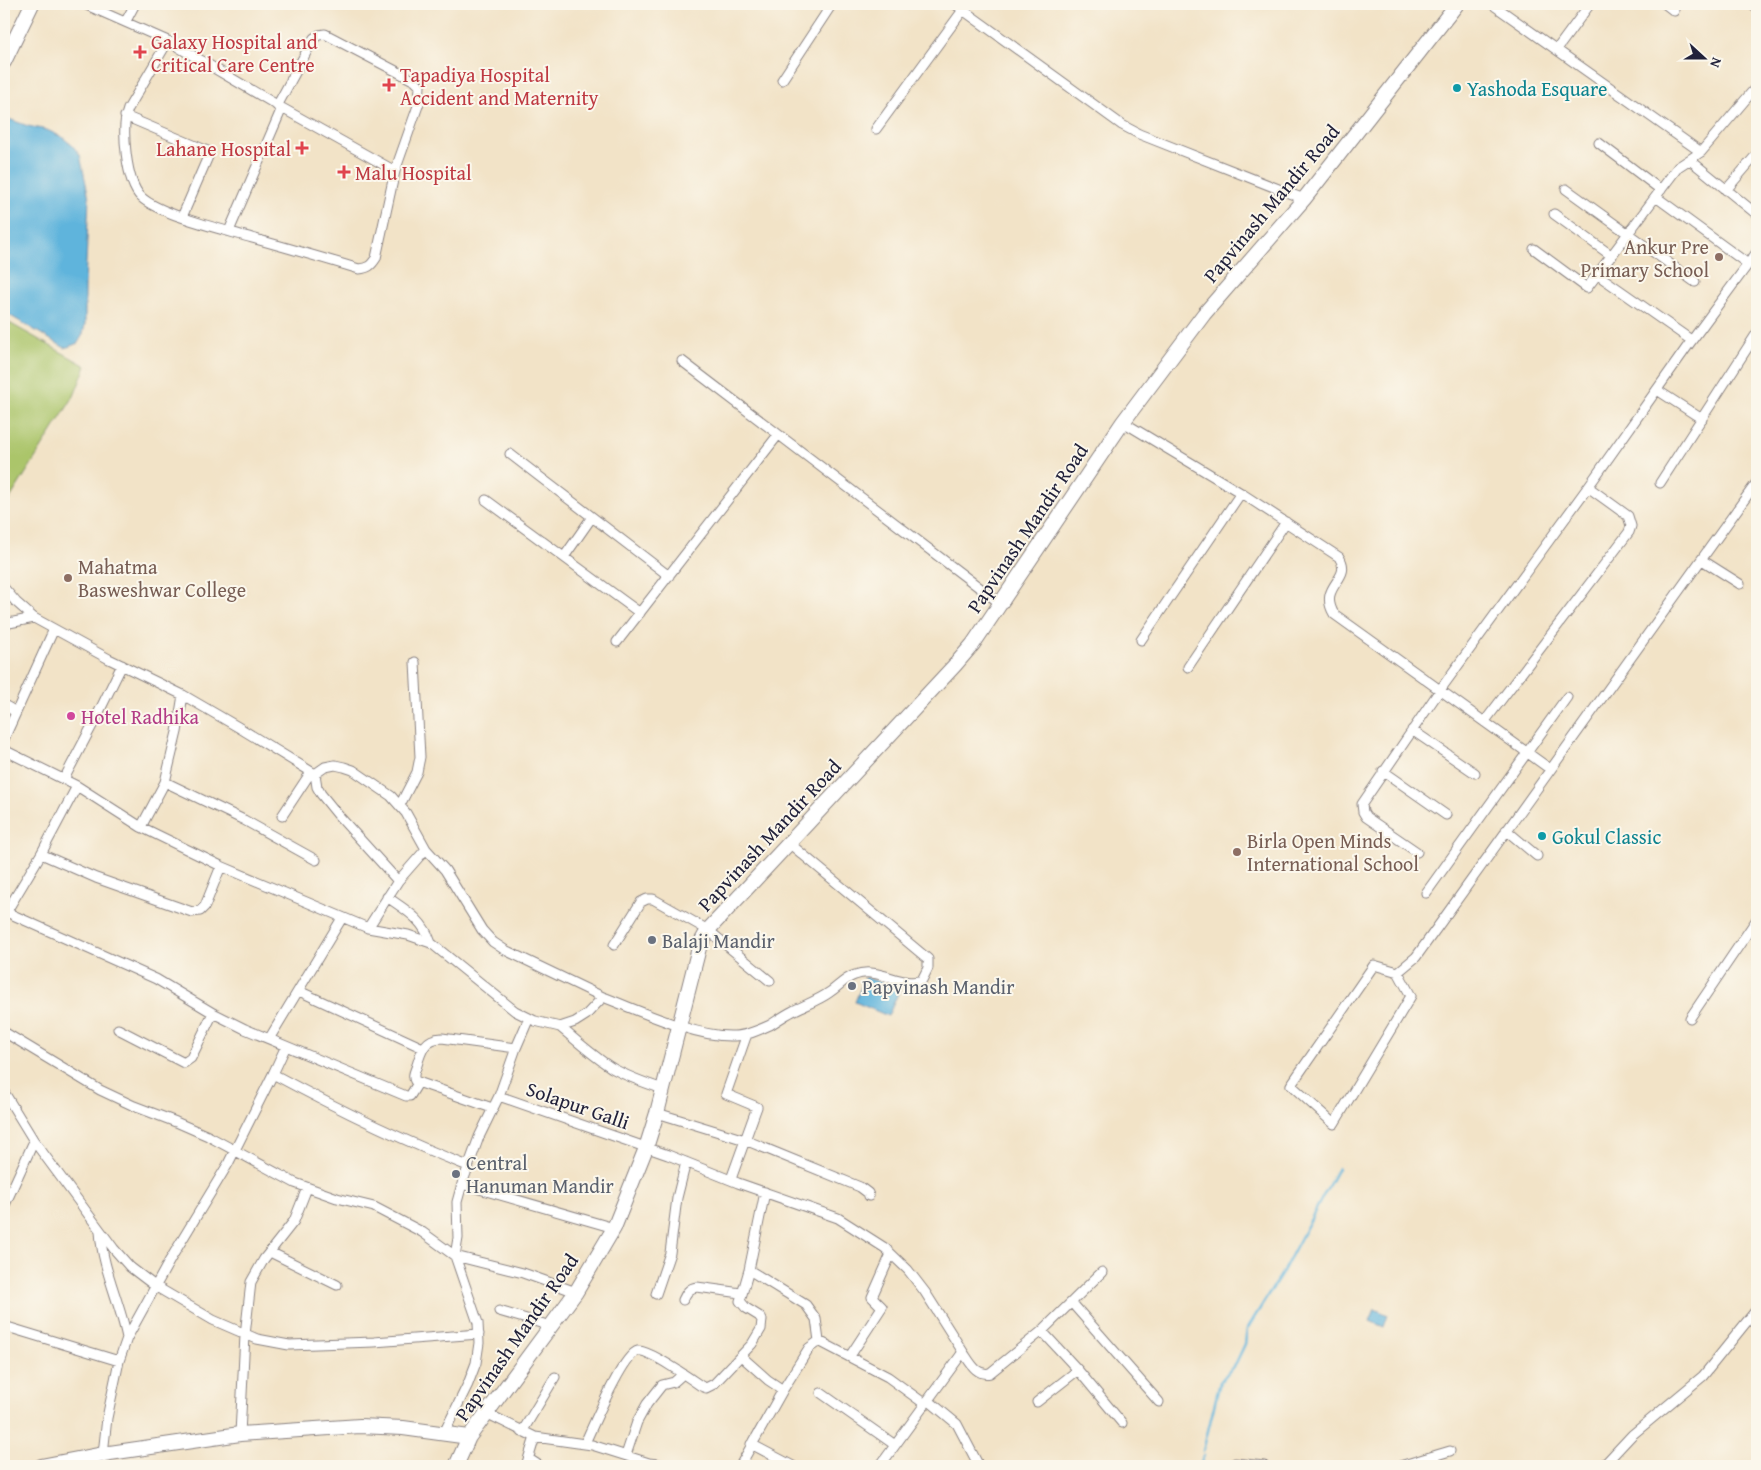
<svg xmlns="http://www.w3.org/2000/svg" width="1761" height="1470" viewBox="0 0 1761 1470" font-family="'Gentium Book Plus',serif">
  <rect width="100%" height="100%" fill="#fbf7ec"/>
  <filter id="ink" filterUnits="userSpaceOnUse"><feTurbulence type="fractalNoise" baseFrequency=".02" numOctaves="2"/><feDisplacementMap in="SourceGraphic" scale="10" xChannelSelector="R" yChannelSelector="G"/><feConvolveMatrix kernelMatrix="1 2 1 2 8 2 1 2 1" color-interpolation-filters="sRGB"/></filter>
  <filter id="wash" filterUnits="userSpaceOnUse"><feTurbulence type="fractalNoise" baseFrequency=".0096" numOctaves="4" result="noise"/><feDisplacementMap in="SourceGraphic" scale="20" xChannelSelector="R" yChannelSelector="G"/><feGaussianBlur stdDeviation="1.12" result="paint"/><feColorMatrix in="noise" values="0 0 0 0 0 0 0 0 0 0 0 0 0 0 0 0 0 1.4 0 .05"/><feComposite in="paint" operator="in"/></filter>
  <g filter="url(#wash)">
    <rect width="100%" height="100%" fill="#f2e3c7"/>
    <path fill="#abc56b" stroke="#667453" d="M4,320L86,366L74,396L4,508Z"/>
    <path fill="#5fb4dc" stroke="#406b8c" d="M6,118L28,126L47,130L62,137L72,145L80,155L89,198L85,284V324L83,334L78,343L65,348L4,312V126Z
      M865,977L900,989L888,1016L855,1002Z
      M1375,1309L1388,1315L1384,1327L1370,1321Z"/>
    <g fill="none" stroke-linecap="round" stroke-linejoin="round">
      <path stroke="#5fb4dc" stroke-width="2.5" d="M1203,1451L1220,1382L1236,1363L1245,1344L1247,1329L1281,1275L1338,1168
        M1200,1466L1204,1455"/>
    </g>
  </g>
  <g filter="url(#ink)">
    <g fill="none" stroke-linecap="round" stroke-linejoin="round">
      <g stroke="#8a8281" stroke-width="11">
        <path id="street" d="M84,4L168,41L282,108L395,171L376,258C371,266 368,268 359,269C323,258 288,248 252,238C225,230 160,215 141,197C126,182 121,128 128,109L168,41
          M968,4L963,10L1122,125L1139,134L1304,199
          M1492,4L1701,152
          M1665,4L1674,11
          M126,21L135,4
          M1557,49L1590,4
          M782,80L832,4
          M277,106L314,38L319,35L325,34L415,81L420,86L419,103L395,171
          M125,116L210,152L182,217
          M876,129L963,10L955,4
          M1599,143L1661,190
          M1690,160L1754,212
          M1566,189L1695,282
          M1726,190L1757,154
          M1656,197L1748,264
          M1554,214L1612,256
          M229,231L282,108
          M1534,249L1587,288L1678,167L1701,152L1757,86
          M1598,275L1691,340
          M682,361L1001,604
          M1657,390L1702,419
          M1123,422L1241,493L1339,557C1354,580 1317,585 1334,614L1550,769
          M510,454L669,576
          M1660,483L1757,333
          M486,500L640,613
          M564,557L592,517
          M1702,560L1740,584
          M4,588L16,602L34,618L109,659L183,695L238,727L315,774L325,767L335,765L344,767L353,770L391,796L406,813L426,849L445,870L482,930L493,942L505,950L603,997
          M4,624L34,618
          M1141,640L1241,493
          M617,642L778,435
          M1188,667L1286,522
          M4,705L16,712
          M1485,721L1629,532L1631,526L1628,516L1588,487
          M1412,730L1475,773
          M4,739L54,629
          M4,750L77,786L141,827L221,866L368,928L408,935L431,943L515,1011L535,1021L560,1027L575,1022L586,1015L603,997C638,1010 697,1038 734,1036C746,1036 759,1030 770,1025C778,1020 785,1015 793,1011C805,1005 819,1000 830,992C839,986 845,978 855,975C878,966 902,988 922,980L928,968V959L789,843
          M1383,771L1446,815
          M315,774L317,787L321,794L338,815L398,881L368,928
          M64,779L94,722L122,665
          M165,782L244,820L316,860
          M400,805L417,772L420,757L415,662
          M282,816L311,772
          M141,827L165,782L177,732L183,695
          M1506,830L1537,856
          M1417,852L1366,817L1363,812L1362,804L1440,690L1588,487L1687,347L1757,252
          M41,854L96,878L192,912L200,911L205,906L221,866
          M398,881L426,849
          M1426,893L1567,697
          M387,897C407,911 423,919 431,943
          M4,911L156,979L213,1013L245,1029L406,1096H410L418,1083
          M4,916L41,854L77,786
          M614,945L641,902L647,899H653L708,930L770,981
          M1398,972L1411,996L1334,1124L1291,1085L1374,965L1398,972L1416,957L1757,482
          M299,991L423,1048
          M529,1018L516,1048L499,1096L479,1137L462,1184L614,1228
          M1690,1018L1757,919
          M560,1027C577,1041 593,1056 612,1068C628,1077 645,1083 663,1089
          M118,1029L184,1063L191,1058L213,1013
          M4,1032L100,1090L134,1106L176,1122L208,1136L295,1183L337,1198L374,1207L422,1232L455,1256L523,1273L576,1292
          M269,1039L342,918
          M273,1074L286,1046
          M4,1092L34,1141L114,1249L130,1267L155,1286L213,1320L257,1339L289,1345L374,1342L479,1334
          M499,1096L668,1155L738,1183L838,1218L885,1248L908,1270L925,1292L963,1352L880,1466
          M492,1108L415,1081C412,1075 415,1071 417,1065C421,1051 425,1038 442,1038L516,1048
          M657,1113L745,1140L860,1187L868,1193L869,1196
          M731,1179L757,1107L726,1094L747,1034
          M4,1207L34,1141
          M100,1231C102,1268 120,1302 127,1338
          M270,1252L337,1285
          M749,1270L806,1305L816,1319L819,1341
          M656,1294L670,1253L677,1198L686,1162
          M683,1300C686,1293 689,1288 697,1287L741,1293
          M1072,1303L1159,1402
          M499,1311L551,1326
          M4,1326L119,1361
          M1042,1331L1102,1272
          M963,1352C970,1362 976,1376 990,1373L1042,1331L1078,1370L1037,1402
          M741,1356L768,1380L783,1390
          M850,1356L882,1307L872,1297L891,1254
          M1078,1370L1122,1423
          M821,1393L895,1445
          M928,1400L957,1424L979,1466
          M486,1413L535,1437L592,1445L649,1463L673,1466
          M522,1432L555,1377
          M444,1433L468,1384L476,1363L479,1343L478,1323L455,1256L458,1238L457,1202L462,1184
          M240,1434L245,1335L251,1282L264,1259L294,1221L307,1188
          M585,1443C592,1428 623,1354 638,1351C648,1349 691,1379 701,1386L706,1388L714,1384L752,1344L761,1329L762,1320L759,1316L746,1308L740,1301L749,1270L765,1192
          M751,1444L793,1466
          M103,1454L107,1418L119,1361L127,1338L170,1260L228,1164L273,1074C336,1108 401,1140 468,1166
          M626,1455L637,1422L647,1404L662,1385L674,1382L683,1374
          M529,1459L540,1466
          M1235,1463L1264,1466
          M526,1466L535,1437
          M740,1466L784,1388L809,1348L819,1341L888,1377L925,1404
          M1400,1466L1450,1451
          M1603,1466L1632,1435L1703,1376L1757,1309"/>
      </g>
      <g stroke="#8a8281" stroke-width="16">
        <path id="secondary" d="M1755,4L1757,5
          M4,62L32,4
          M41,1466L103,1454L240,1434L360,1426L403,1428L469,1437
          M456,1466L469,1437L576,1292L614,1228L646,1148L657,1113L700,944L708,930L955,665L973,644L1123,422L1204,314L1304,199L1457,4"/>
      </g>
      <use href="#street" stroke="#fff" stroke-width="9"/>
      <use href="#secondary" stroke="#fff" stroke-width="14"/>
    </g>
  </g>
  <g fill="#e0444e" stroke="#fbf7ec" stroke-width="2">
    <path d="M137.5 44.5h5v5h5v5h-5v5h-5v-5h-5v-5h5z"/>
    <path d="M386.5 77.5h5v5h5v5h-5v5h-5v-5h-5v-5h5z"/>
    <path d="M299.5 140.5h5v5h5v5h-5v5h-5v-5h-5v-5h5z"/>
    <path d="M341.5 164.5h5v5h5v5h-5v5h-5v-5h-5v-5h5z"/>
  </g>
  <g fill="#0f9aa8" stroke="#fbf7ec" stroke-width="2">
    <circle cx="1457" cy="88" r="5"/>
    <circle cx="1542" cy="836" r="5"/>
  </g>
  <g fill="#8d6e63" stroke="#fbf7ec" stroke-width="2">
    <circle cx="1719" cy="257" r="5"/>
    <circle cx="68" cy="578" r="5"/>
    <circle cx="1237" cy="852" r="5"/>
  </g>
  <circle fill="#d1479c" stroke="#fbf7ec" stroke-width="2" cx="71" cy="716" r="5"/>
  <g fill="#6b7280" stroke="#fbf7ec" stroke-width="2">
    <circle cx="652" cy="940" r="5"/>
    <circle cx="852" cy="986" r="5"/>
    <circle cx="456" cy="1174" r="5"/>
  </g>
  <g text-anchor="middle" dominant-baseline="central" stroke-width="4" stroke-linejoin="round" paint-order="stroke">
    <g font-size="20" fill="#be3a42" stroke="#fbf7ec" text-anchor="start">
      <text x="151" y="41">Galaxy Hospital and<tspan x="151" dy="23">Critical Care Centre</tspan></text>
      <text x="400" y="74">Tapadiya Hospital<tspan x="400" dy="23">Accident and Maternity</tspan></text>
      <text x="291" y="148" text-anchor="end">Lahane Hospital</text>
      <text x="355" y="172">Malu Hospital</text>
    </g>
    <g font-size="20" fill="#0d838f" stroke="#fbf7ec" text-anchor="start">
      <text x="1467" y="88">Yashoda Esquare</text>
      <text x="1552" y="836">Gokul Classic</text>
    </g>
    <g font-size="20" fill="#22223b" stroke="#fbf7ec">
      <text transform="translate(1271 203) rotate(-50)">Papvinash Mandir Road</text>
      <text transform="translate(1027 528) rotate(-56)">Papvinash Mandir Road</text>
      <text transform="translate(769 835) rotate(-47)">Papvinash Mandir Road</text>
      <text transform="translate(578 1105) rotate(19)">Solapur Galli</text>
      <text transform="translate(516 1337) rotate(-55)">Papvinash Mandir Road</text>
    </g>
    <g font-size="20" fill="#785e54" stroke="#fbf7ec" text-anchor="start">
      <text x="1709" y="246" text-anchor="end">Ankur Pre<tspan x="1709" dy="23">Primary School</tspan></text>
      <text x="78" y="566">Mahatma<tspan x="78" dy="23">Basweshwar College</tspan></text>
      <text x="1247" y="840">Birla Open Minds<tspan x="1247" dy="23">International School</tspan></text>
    </g>
    <g font-size="20" fill="#b23c85" stroke="#fbf7ec" text-anchor="start">
      <text x="81" y="716">Hotel Radhika</text>
    </g>
    <g font-size="20" fill="#5b616d" stroke="#fbf7ec" text-anchor="start">
      <text x="662" y="940">Balaji Mandir</text>
      <text x="862" y="986">Papvinash Mandir</text>
      <text x="466" y="1162">Central<tspan x="466" dy="23">Hanuman Mandir</tspan></text>
    </g>
  </g>
  <rect width="1761" height="1470" fill="none" stroke="#fbf7ec" stroke-width="20"/>
  <g transform="translate(1704 58) rotate(111)" stroke="#fbf7ec" stroke-width="4" paint-order="stroke">
  <path d="M0-4L9 19L0 12L-9 19Z" fill="#22223b"/>
  <text y="-8" font-size="14" font-weight="bold" text-anchor="middle" fill="#22223b">N</text>
  </g>
</svg>
